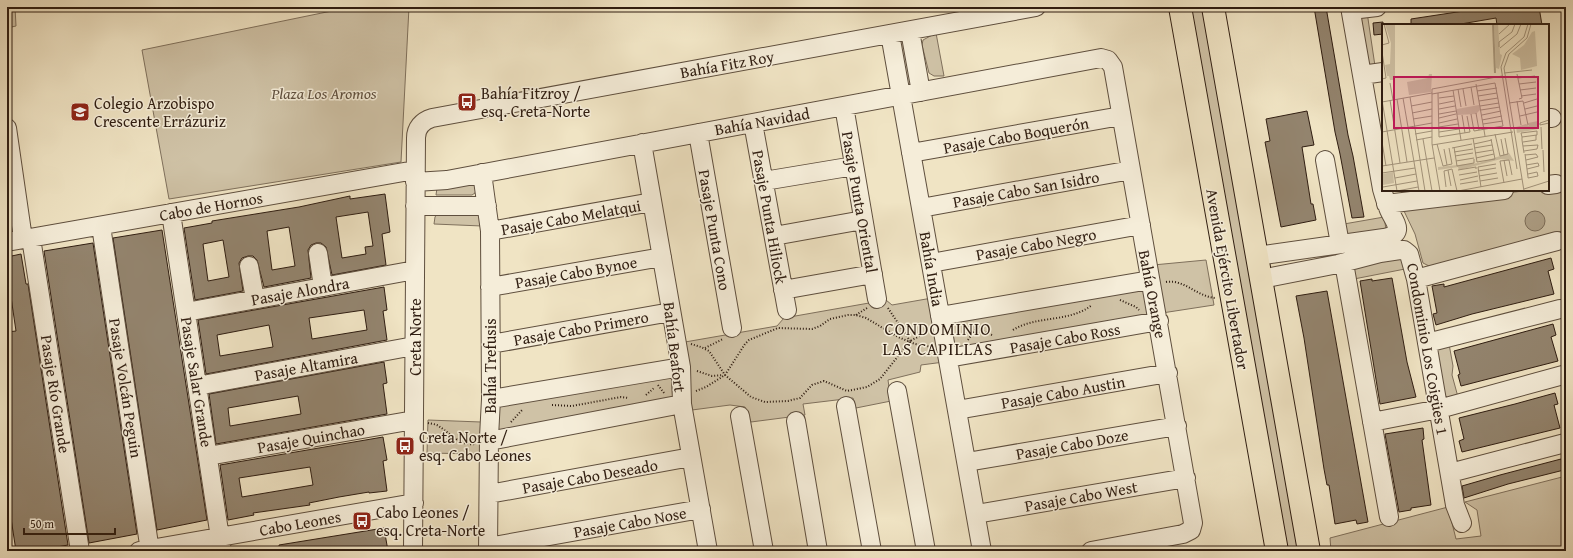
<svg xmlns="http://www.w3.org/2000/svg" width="1573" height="558" viewBox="0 0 1573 558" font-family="'Gentium Book Plus',serif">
  <rect width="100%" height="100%" fill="#f0e4c4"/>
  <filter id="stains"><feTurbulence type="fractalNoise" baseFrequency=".005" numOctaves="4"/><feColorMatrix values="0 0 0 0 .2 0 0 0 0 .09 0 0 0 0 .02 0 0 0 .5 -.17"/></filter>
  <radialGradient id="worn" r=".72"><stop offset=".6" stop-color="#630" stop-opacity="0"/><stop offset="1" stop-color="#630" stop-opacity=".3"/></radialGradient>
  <path fill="#cfc2a6" stroke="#7f705c" d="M7,7H15L16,26L7,28Z
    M351,7H409L401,162L169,199L142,50Z
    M1186,7H1207L1302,551H1284Z
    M1367,12L1375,66L1368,67L1360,14Z
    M936,33L944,76H934L929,73L922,45L923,40Z
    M472,182L475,185L477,189L475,193L472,195H436L437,188Z
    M1563,186V231L1431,267L1423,263L1415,234L1404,211L1410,204L1532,190H1548Z
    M437,214H477L481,219L482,226L434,224L435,217Z
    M1384,217L1386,229L1346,236L1344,224Z
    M1402,257L1405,269L1354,279L1352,266Z
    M1206,260L1214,305L1162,313L1153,265Z
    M1144,284L1150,320L951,353L947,319Z
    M932,298L944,362L921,365L920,372L888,380L891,401L856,408L853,398L803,404L805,415L751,422L745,407L730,405L692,410L685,342L777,326L784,318L886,300L892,305Z
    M1449,344L1453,366L1452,375L1458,397L1450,399L1443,396L1435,351L1440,346Z
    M671,373L673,402L498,434L499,402Z
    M428,420L481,422L480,454L427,453Z
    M1566,476V551H1331L1330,538L1448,507L1456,539L1481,536L1477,510L1465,502Z"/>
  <path fill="#aea087" stroke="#7b6c58" d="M1525 221a10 10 0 1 1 20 0a10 10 0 1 1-20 0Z"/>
  <path fill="#93846e" stroke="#2f1d11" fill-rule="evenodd" d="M1314,7H1326L1348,135L1353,156L1364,217L1352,218L1340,154L1335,132Z
    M1490,7H1539L1542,25H1497L1496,18L1455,25H1411V19Z
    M1383,22V34L1374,35L1373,23Z
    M1307,111L1314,145L1302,147L1311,204H1313L1316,220L1281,227L1265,142L1270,141L1266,119Z
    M385,194L390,232L382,234L386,265L332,275L326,247L321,243H316L311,245L308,250L311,278L264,287L257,260L253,256H248L242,258L239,263L243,291L195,300L184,228L212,223V221L299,207L350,196V199ZM368,212L373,246L365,247L366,254L342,258L336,217ZM289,227L295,266L272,270L267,231ZM223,240L229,277L208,281L203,244Z
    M162,230L207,520L157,530L113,238Z
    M93,243L137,534L89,543L44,251Z
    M21,254L26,284H28L68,545L35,551H16L7,492V332L16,331L7,270V257Z
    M1551,258L1554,269L1548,271L1554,294L1472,314L1436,325L1433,314L1437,313L1432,286L1444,284V287Z
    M1392,278L1407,362L1416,397L1380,404L1360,281L1372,279V281Z
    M384,287L387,310L383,311L387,340L206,374L198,320ZM364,310L367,330L312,339L309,318ZM269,325L273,347L220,356L217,335Z
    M1327,291L1368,522L1357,524L1356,520L1335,524L1329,485H1327L1324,469L1304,338L1296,296Z
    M1553,324L1556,335L1551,337L1558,361L1461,386L1458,375L1460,374L1454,351Z
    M384,362L387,383L383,384L387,414L216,444L209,394ZM298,396L301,414L230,426L228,408Z
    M1555,393L1558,404L1554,405L1560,428L1462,452L1459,441L1464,439L1459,418L1515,404Z
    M1423,428L1424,439L1422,440L1431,505L1411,508V510L1399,512L1385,434Z
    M383,437L387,460L383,461L387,491L369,493V492L339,497L309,503L310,505L253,513L254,515L228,520L220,465ZM310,467L313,485L242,497L239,478Z
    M1561,459L1564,470L1508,484L1464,498L1462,486L1500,475Z
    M384,528L388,551H369V549L357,551H279V545Z"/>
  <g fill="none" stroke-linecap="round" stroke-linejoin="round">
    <g stroke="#5f4f3e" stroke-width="20">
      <path id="minor" d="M1351,10L1377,7
        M910,31L921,92
        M890,34L982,551
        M1362,75L1383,72
        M844,106L877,299
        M1548,118H1552
        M753,123L787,310
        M7,128L23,239
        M698,133L732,328
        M642,143L681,367L682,404L708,551
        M911,153L1121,116
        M1325,160L1340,244
        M482,173L490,231L491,399L489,437L488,551
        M764,181L854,166
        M415,182L447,180L1101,58L1108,60L1113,67L1193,523L1191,530L1183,534L1091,551
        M1548,185L1556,184
        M1386,204L1504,190
        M415,206H487
        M921,208L1131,170
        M171,213L222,551
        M101,226L150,551
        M490,231L652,202
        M774,236L863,220
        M31,238L80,551
        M7,242L415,170
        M318,253L323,287
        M1257,256L1384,238C1406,234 1395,223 1389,210C1386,203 1384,196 1382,189L1350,7
        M931,263L1141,225
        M1344,263L1389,517
        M249,266L255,299
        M1261,279L1338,264L1380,253L1400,250H1404L1409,254L1416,279L1455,505L1462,523
        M1416,279L1557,241
        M490,287L662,257
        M783,290L873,274
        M186,312L415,270
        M940,316L1150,280
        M1427,343L1560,309
        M491,344L671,312
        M948,358L1159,321
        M197,386L414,346
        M897,391L926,551
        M491,399L681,367
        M846,406L872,551
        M957,410L1168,373
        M740,416L764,551
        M796,421L818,551
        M1372,422L1439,409L1563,375
        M489,441L682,404
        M208,456L414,420
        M967,462L1177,426
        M1450,473L1565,443
        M489,494L691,457
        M976,514L1186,478
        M488,547L701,509
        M139,551L414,503
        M413,551L416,138C416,128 422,121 432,118L1036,7"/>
    </g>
    <g stroke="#2f1d11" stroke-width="24">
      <path id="major" d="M1180,7L1277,551
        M1213,7L1309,551"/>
    </g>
    <path stroke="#2f1d11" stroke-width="2" stroke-dasharray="1 2" stroke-linecap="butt" d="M1166,282C1185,279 1197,297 1216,298
      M1120,300L1136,307L1139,310
      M888,308L910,341
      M856,315L867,308
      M972,326L992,335
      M1013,330C1037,315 1069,323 1092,305
      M968,340L976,328
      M691,344L701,347L709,351L725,375L751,397L765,402L788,401L800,398L812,385L824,381L847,391L867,387L880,379L910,341L927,332
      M705,348L723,339
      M697,371L712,376L723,375
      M658,385L664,393
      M696,391L706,387L725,375L745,344L749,340L778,328L812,329L820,326L830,319L848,315H856L866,318L898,337L915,344L932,347
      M646,395L654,388
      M552,405L572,406L621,397L629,398
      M511,422L523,409
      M428,423C432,424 437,424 440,427C451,434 460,446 475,444"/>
    <use href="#minor" stroke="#f5edd9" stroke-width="18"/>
    <use href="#major" stroke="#f0e4c4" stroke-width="22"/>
  </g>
  <defs>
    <g id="bus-square" transform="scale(1)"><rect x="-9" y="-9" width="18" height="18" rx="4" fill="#8f2418" stroke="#f5edd9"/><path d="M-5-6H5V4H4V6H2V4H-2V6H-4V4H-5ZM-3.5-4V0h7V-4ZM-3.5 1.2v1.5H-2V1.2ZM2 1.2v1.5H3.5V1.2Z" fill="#fff"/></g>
    <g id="school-square" transform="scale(1)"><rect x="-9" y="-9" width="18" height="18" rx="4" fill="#8f2418" stroke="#f5edd9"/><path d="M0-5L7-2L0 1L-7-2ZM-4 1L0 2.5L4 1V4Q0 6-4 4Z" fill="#fff"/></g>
  </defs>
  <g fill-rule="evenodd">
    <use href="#bus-square" x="467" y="102"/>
    <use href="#school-square" x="80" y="112"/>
    <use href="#bus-square" x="405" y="446"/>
    <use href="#bus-square" x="362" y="521"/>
  </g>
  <g text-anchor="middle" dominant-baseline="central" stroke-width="3" stroke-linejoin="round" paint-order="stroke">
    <g font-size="16" fill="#2f1d11" stroke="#f5edd9">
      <text transform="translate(727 64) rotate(-10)">Bahía Fitz Roy</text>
      <text transform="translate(762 121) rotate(-10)">Bahía Navidad</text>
      <text transform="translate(1016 135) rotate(-10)">Pasaje Cabo Boquerón</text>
      <text transform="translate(1026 189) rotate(-10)">Pasaje Cabo San Isidro</text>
      <text transform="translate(860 202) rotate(80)">Pasaje Punta Oriental</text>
      <text transform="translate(211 206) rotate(-10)">Cabo de Hornos</text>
      <text transform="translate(571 217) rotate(-10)">Pasaje Cabo Melatqui</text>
      <text transform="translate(770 217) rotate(80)">Pasaje Punta Hiliock</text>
      <text transform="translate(715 230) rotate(80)">Pasaje Punta Cono</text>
      <text transform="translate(1036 244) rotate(-10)">Pasaje Cabo Negro</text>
      <text transform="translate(932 269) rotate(80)">Bahía India</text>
      <text transform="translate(576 272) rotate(-10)">Pasaje Cabo Bynoe</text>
      <text transform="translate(1228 279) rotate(80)">Avenida Ejército Libertador</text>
      <text transform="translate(300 291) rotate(-10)">Pasaje Alondra</text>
      <text transform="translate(1153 294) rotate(79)">Bahía Orange</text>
      <text transform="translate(581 328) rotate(-10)">Pasaje Cabo Primero</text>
      <text transform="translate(415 337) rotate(-90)">Creta Norte</text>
      <text transform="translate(1065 338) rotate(-10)">Pasaje Cabo Ross</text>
      <text transform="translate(675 347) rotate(83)">Bahía Beafort</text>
      <text transform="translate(1428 349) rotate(80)">Condominio Los Coigües 1</text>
      <text transform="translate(306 366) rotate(-10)">Pasaje Altamira</text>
      <text transform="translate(490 366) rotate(-90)">Bahía Trefusis</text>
      <text transform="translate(197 382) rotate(81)">Pasaje Salar Grande</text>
      <text transform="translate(126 388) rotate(81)">Pasaje Volcán Peguin</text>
      <text transform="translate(1063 392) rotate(-10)">Pasaje Cabo Austin</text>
      <text transform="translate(56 394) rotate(81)">Pasaje Río Grande</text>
      <text transform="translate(311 438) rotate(-10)">Pasaje Quinchao</text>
      <text transform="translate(1072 444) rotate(-10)">Pasaje Cabo Doze</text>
      <text transform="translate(590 476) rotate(-10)">Pasaje Cabo Deseado</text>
      <text transform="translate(1081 496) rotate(-10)">Pasaje Cabo West</text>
      <text transform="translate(630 522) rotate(-10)">Pasaje Cabo Nose</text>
      <text transform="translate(300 523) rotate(-10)">Cabo Leones</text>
    </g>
    <g font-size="16" font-style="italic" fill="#5f4f3e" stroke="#f5edd9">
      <text x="324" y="93">Plaza Los Aromos</text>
    </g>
    <g font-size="16" fill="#2f1d11" stroke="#f5edd9" text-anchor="start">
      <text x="481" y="93">Bahía Fitzroy /<tspan x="481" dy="18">esq. Creta-Norte</tspan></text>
      <text x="94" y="103">Colegio Arzobispo<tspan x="94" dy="18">Crescente Errázuriz</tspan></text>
      <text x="419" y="437">Creta Norte /<tspan x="419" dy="18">esq. Cabo Leones</tspan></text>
      <text x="376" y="512">Cabo Leones /<tspan x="376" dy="18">esq. Creta-Norte</tspan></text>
    </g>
    <g font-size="17" letter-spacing="1" fill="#2f1d11" stroke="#f5edd9">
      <text x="938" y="328">CONDOMINIO<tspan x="938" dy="20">LAS CAPILLAS</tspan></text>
    </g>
  </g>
  <g transform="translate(1382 24)">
    <rect width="167" height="167" fill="#f0e4c4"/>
    <path d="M3,0H13V56H8L7,52H5L3,41L8,40L9,19ZM112,0H116L118,30L120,31L117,45L114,44ZM153,7L155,42L139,46L138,34L130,30L142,21L150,8ZM47,50H50L49,68L27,71L25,58L46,54ZM97,81L98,86L94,90L75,91V85ZM156,97V105L135,109L134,103L144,100L147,102L146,99ZM127,129L132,137L119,135L77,146L76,143L56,146V143L97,139ZM11,148L12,159L1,161L0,150Z" fill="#cfc2a6"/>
    <path fill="none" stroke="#aea087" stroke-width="2" d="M111,0L113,49"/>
    <path fill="none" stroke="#a3947c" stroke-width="1" d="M117,10L128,0M0,21L7,19L2,0M117,23V18L130,8L133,0M118,24L135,10L139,0M0,28L4,54L0,55M122,49L150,46M135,50L140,74L137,75M136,54L153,52M8,59L11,76M94,60L103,112M137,60L154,58M89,63L92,81M76,65L79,83M81,65L84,82M71,66L79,116M138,66L154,64M95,67L115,64M56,69L57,113L88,108L85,92M50,70L113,59L121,102L92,107L89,90M96,72L115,69M139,72L154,70M28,73L43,167M21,74L37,167M57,74L72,72M15,75L25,138M0,76L15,167M8,76L18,139M97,77L116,74M135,77L139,101M0,78L50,69M127,79L141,77L146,101M142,79L155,75M57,80L72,77M29,82L50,78M98,82L117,79M57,85L73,82M143,85L155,82M99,86L118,83M30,89L50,85M94,89L97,106M57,90L74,87M80,91L83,109M100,91L119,87M138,92L155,88M57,94L74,90M31,95L50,92M100,96L120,92M167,96L158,99V101L167,99M57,99L75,95M101,100L121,97M57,103L76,100M159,103L160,125M0,108L50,99M57,108L77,105M33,110L50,107M113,110L118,132L126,130L123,114M140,113L155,111V107L139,109L140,113V116L142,129M91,114L95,138L113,135L109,115M41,115L50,167M119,115L122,131M34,116L50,113M0,118L4,142M141,118L154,116V111M55,120L61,142L70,140L67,124M92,120L110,116M50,121L131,108M141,122L156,121L155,125L142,127M72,123L75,142L92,139V135M70,124L90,120M92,124L110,121M62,125L65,141M161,126L162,148M72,128L91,125M93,129L111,126M143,130L146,153V154L156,152L155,148L146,150M143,131L154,130L156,133L144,136M73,132L91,129M94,134L112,130M122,136L125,152M74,137L92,134M144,141L156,139L157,142L145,145M0,142L52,134M135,145L119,43L124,29L142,13L146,0M66,146L69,162M76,146L94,143V145M96,147L114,144M0,149L33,144M77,151L95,148M97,152L115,149M13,154L34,150M78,156L96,152M98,157L116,154M122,159L118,137L127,136L130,151M78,160L96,157M1,163L35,157M64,163L62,147L70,145L75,167M99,163L96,143L114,140M142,165L167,157M15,167L36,163M58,167L50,120V65L120,52M76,167L140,155M142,167L122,44L127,30L145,14L149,0"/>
    <path fill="#c2185b" fill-opacity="0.15" stroke="#c2185b" stroke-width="2" d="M12,53H156V104H12Z"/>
    <rect width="167" height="167" fill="none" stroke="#2f1d11" stroke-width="2"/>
  </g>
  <rect width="1573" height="558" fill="none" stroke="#f0e4c4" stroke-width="24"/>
  <rect x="8" y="8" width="1557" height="542" fill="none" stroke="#2f1d11" stroke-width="2"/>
  <rect x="12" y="12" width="1549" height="534" fill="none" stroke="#2f1d11"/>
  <path d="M24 528v6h91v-6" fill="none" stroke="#2f1d11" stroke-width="2"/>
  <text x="30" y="528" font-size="12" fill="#2f1d11" stroke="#f5edd9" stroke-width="3" paint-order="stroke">50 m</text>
  <rect width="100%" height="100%" filter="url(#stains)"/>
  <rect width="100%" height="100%" fill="url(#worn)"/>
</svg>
